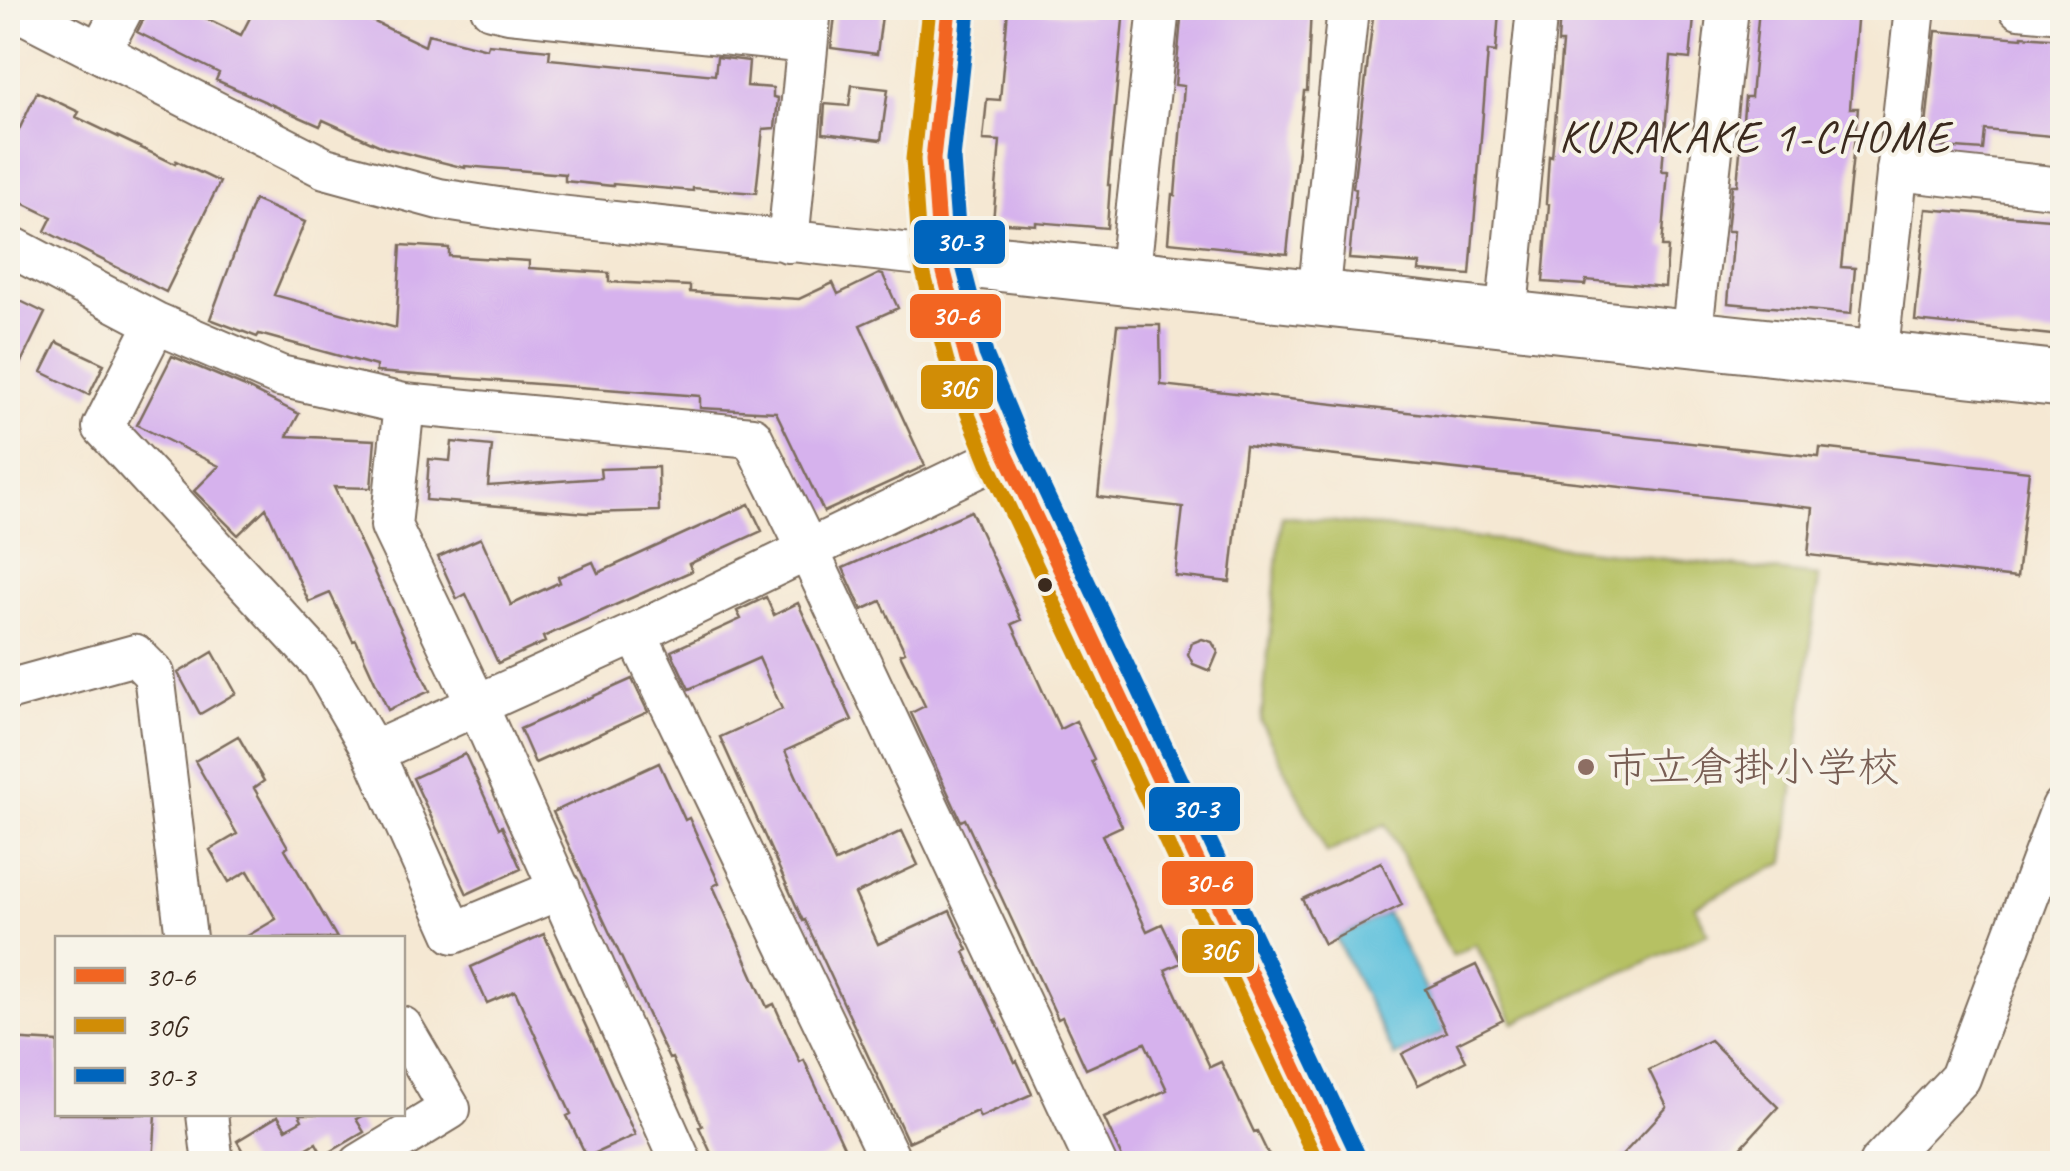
<svg xmlns="http://www.w3.org/2000/svg" width="2070" height="1171" viewBox="0 0 2070 1171" font-family="Caveat,'Klee One',sans-serif">
  <rect width="100%" height="100%" fill="#f7f3e8"/>
  <filter id="ink" filterUnits="userSpaceOnUse"><feTurbulence type="fractalNoise" baseFrequency=".01" numOctaves="2"/><feDisplacementMap in="SourceGraphic" scale="20" xChannelSelector="R" yChannelSelector="G"/><feConvolveMatrix kernelMatrix="1 2 1 2 8 2 1 2 1" color-interpolation-filters="sRGB"/></filter>
  <filter id="wash" filterUnits="userSpaceOnUse"><feTurbulence type="fractalNoise" baseFrequency=".0048" numOctaves="4" result="noise"/><feDisplacementMap in="SourceGraphic" scale="40" xChannelSelector="R" yChannelSelector="G"/><feGaussianBlur stdDeviation="2.25" result="paint"/><feColorMatrix in="noise" values="0 0 0 0 0 0 0 0 0 0 0 0 0 0 0 0 0 1.4 0 .05"/><feComposite in="paint" operator="in"/></filter>
  <g filter="url(#wash)">
    <rect width="100%" height="100%" fill="#f5e8d3"/>
    <path fill="#b6c163" stroke="#787640" stroke-width="2.5" d="M1282,516L1819,576L1784,863L1695,906L1708,933L1514,1023L1476,944L1452,956L1386,824L1327,853L1261,722Z"/>
    <path fill="#5fc1dd" stroke="#4d767e" stroke-width="2.5" d="M1387,913L1446,1032L1395,1057L1336,938Z"/>
    <g id="blocks">
      <path fill="#d6b2ed" d="M149,8H185L241,35L255,8H345L425,46L428,34L487,49L488,44L550,50L549,59L715,75L717,57L749,61L747,86L773,88V97L778,98L775,128L763,129L756,193L693,188V191L613,184V186L565,181V174L465,166V168L385,148L323,120L320,126L216,80L219,73L137,32Z
        M836,8H883L877,54L831,48Z
        M1089,8H1124L1108,185H1110L1107,228L1036,222V225L993,222L1000,141L983,140L987,99L1000,100L1008,9L1088,16Z
        M1182,8H1311L1307,91H1304L1287,254L1168,242L1172,194L1175,195L1184,86L1175,85Z
        M1374,8H1456L1499,11L1496,52L1488,51L1470,275L1419,271L1420,264L1349,259L1356,189L1353,188Z
        M1560,8H1695L1690,59L1671,57L1662,171H1668L1662,247H1668L1665,287L1586,280L1585,285L1543,282L1549,204L1546,203L1549,156L1552,157L1562,43H1558Z
        M1759,8H1858L1850,108H1858L1841,267L1855,268L1851,314L1728,303L1734,231H1727L1732,185H1737L1745,97H1751Z
        M1936,31L2022,38V36L2062,39V137L1985,130L1983,150L1928,146L1930,126H1926Z
        M852,85L888,89L881,140L823,133L825,104L849,106Z
        M37,92L79,112L76,117L175,164L176,161L220,182L166,292L45,231L52,217L8,196V153Z
        M254,200L305,222L274,295L396,328L401,245L449,248V256L529,261V268L609,273V282L690,286V292L799,299L833,283L838,294L879,274L883,275L898,308L860,325L925,466L824,512L776,412L700,408V396L376,372V366L259,334L257,337L210,319Z
        M1926,209L2062,220V336L1915,321Z
        M8,295L45,313L8,389Z
        M1117,325H1160L1161,385L1819,457L1820,448L2029,471L2017,578L1808,555L1813,508L1245,446L1230,582L1175,576L1183,507L1098,497Z
        M57,342L104,364L89,395L42,372Z
        M172,356L243,386L299,414L287,436L375,440L371,488L334,487L430,691L388,710L356,640L353,641L330,593L309,602L266,508L238,535L194,491L219,466L137,425Z
        M452,442L492,446L488,486L601,478L600,469L658,467L659,511L587,513L426,500L429,459L450,461Z
        M749,504L762,531L689,564L692,571L543,637L545,642L498,663L466,594L457,599L438,557L481,538L511,605L560,582L558,577L593,562L598,573Z
        M971,511L1021,620L1012,624L1060,729L1076,721L1094,759L1091,761L1122,826L1102,835L1147,931L1162,924L1181,963L1165,970L1210,1067L1221,1062L1254,1132L1257,1131L1273,1164H1125L1104,1118L1167,1090L1145,1043L1086,1069L1062,1017L1058,1019L965,819L961,821L911,713L925,706L900,654L905,652L881,601L862,610L843,568Z
        M766,597L774,615L798,603L852,720L785,751L835,862L902,831L918,865L855,894L878,944L950,911L968,950L964,952L1015,1062L1017,1061L1032,1094L980,1117L977,1111L908,1142L805,920L803,921L720,737L782,709L759,658L689,689L671,651L741,619L737,611Z
        M1202,639L1212,642L1218,652L1210,671L1193,664L1188,654L1192,643Z
        M213,652L236,693L200,714L178,673Z
        M632,679L648,712L535,763L520,729Z
        M238,736L264,781L254,788L288,847L285,849L337,938H244L276,919L248,871L229,882L210,850L237,834L195,761Z
        M465,754L499,828L502,826L521,869L467,894L413,778Z
        M659,763L685,820L689,818L719,883L713,886L767,1007L774,1004L800,1062L804,1060L844,1147L810,1164H716L699,1127L702,1126L672,1058L669,1059L553,812Z
        M1381,862L1402,905L1324,944L1302,899Z
        M544,934L635,1135L587,1157L567,1116L571,1114L515,991L487,1003L471,967Z
        M1476,965L1503,1020L1457,1043L1466,1061L1418,1085L1402,1054L1446,1032L1425,989Z
        M8,1039L58,1042V1114H156L153,1164H8Z
        M1710,1040L1778,1107L1726,1164H1614L1667,1107L1649,1070Z
        M299,1114H366L356,1119L364,1132L323,1156L316,1143L280,1164H250L237,1141L278,1116L286,1129L302,1120Z"/>
    </g>
  </g>
  <g filter="url(#ink)">
    <use href="#blocks" fill-opacity="0" stroke="#7c6c5d" stroke-width="2.5"/>
    <g fill="none" stroke-linecap="round" stroke-linejoin="round">
      <g stroke="#7c6c5d" stroke-width="44">
        <path id="street" d="M13,8L325,168L439,199L531,213L940,257
          M491,8L509,12L807,43
          M2019,8L2062,12
          M100,52L123,8
          M1897,170L2062,188
          M788,242L811,8
          M8,245L156,323L280,376L404,404L752,437L808,550L1096,1164
          M1129,278L1159,8
          M1318,298L1348,8
          M1506,319L1537,8
          M156,323L103,427L322,664L373,752L454,933L560,889
          M1691,339L1728,8
          M1877,359L1915,8
          M404,404L391,526L477,705L682,1164
          M636,633L892,1164
          M8,690L135,655L154,674L186,938
          M373,752L636,633L1006,454
          M207,1114L213,1164
          M360,1164L450,1109L402,1027
          M1879,1164L1960,1078L2062,807"/>
      </g>
      <g stroke="#7c6c5d" stroke-width="59">
        <path id="secondary" d="M949,8L933,159L940,257L967,360L1006,454L1340,1164
          M940,257L2062,379"/>
      </g>
      <use href="#street" stroke="#fff" stroke-width="40"/>
      <use href="#secondary" stroke="#fff" stroke-width="55"/>
      <g stroke="#f7f3e8" stroke-width="22">
        <path id="bus-1" d="M949,8L933,159L940,257L967,360L1006,454L1340,1164"/>
      </g>
      <g stroke="#f7f3e8" stroke-width="22">
        <path id="bus-2" d="M929,8L913,159L920,260L948,365L988,463L1318,1164"/>
      </g>
      <g stroke="#f7f3e8" stroke-width="22">
        <path id="bus-3" d="M969,10L953,159L960,254L986,354L1024,446L1358,1155"/>
      </g>
      <use href="#bus-1" stroke="#f26522" stroke-width="15"/>
      <use href="#bus-2" stroke="#d18d06" stroke-width="15"/>
      <use href="#bus-3" stroke="#0065bd" stroke-width="15"/>
    </g>
  </g>
  <circle fill="#3b2a1e" stroke="#f7f3e8" stroke-width="4" cx="1045" cy="585" r="9"/>
  <circle fill="#8d6e63" stroke="#f7f3e8" stroke-width="4" cx="1586" cy="767" r="10"/>
  <g text-anchor="middle" dominant-baseline="central" stroke-width="8" stroke-linejoin="round" paint-order="stroke">
    <g font-size="42" fill="#785e54" stroke="#f7f3e8" text-anchor="start">
      <text x="1606" y="767">市立倉掛小学校</text>
    </g>
    <g font-size="45" letter-spacing="2.5" fill="#3b2a1e" stroke="#f7f3e8">
      <text x="1755" y="136">KURAKAKE 1-CHOME</text>
    </g>
  </g>
  <g stroke="#f7f3e8" stroke-width="4">
    <rect x="912" y="218" width="95" height="48" rx="10" fill="#0065bd"/>
    <rect x="908" y="292" width="95" height="48" rx="10" fill="#f26522"/>
    <rect x="919" y="363" width="76" height="48" rx="10" fill="#d18d06"/>
    <rect x="1147" y="785" width="95" height="48" rx="10" fill="#0065bd"/>
    <rect x="1160" y="859" width="95" height="48" rx="10" fill="#f26522"/>
    <rect x="1180" y="927" width="76" height="48" rx="10" fill="#d18d06"/>
  </g>
  <g font-size="28" text-anchor="middle" font-weight="bold" fill="#fff">
    <text x="959" y="251">30-3</text>
    <text x="955" y="325">30-6</text>
    <text x="957" y="397">30G</text>
    <text x="1195" y="818">30-3</text>
    <text x="1208" y="892">30-6</text>
    <text x="1218" y="960">30G</text>
  </g>
  <rect width="2070" height="1171" fill="none" stroke="#f7f3e8" stroke-width="40"/>
  <rect x="55" y="936" width="350" height="180" fill="#f7f3e8" stroke="#aca397" stroke-width="2.5"/>
  <rect x="75" y="968" width="50" height="15" fill="#f26522" stroke="#aca397" stroke-width="2.5"/>
  <text x="145" y="986" font-size="30" fill="#3b2a1e">30-6</text>
  <rect x="75" y="1018" width="50" height="15" fill="#d18d06" stroke="#aca397" stroke-width="2.5"/>
  <text x="145" y="1036" font-size="30" fill="#3b2a1e">30G</text>
  <rect x="75" y="1068" width="50" height="15" fill="#0065bd" stroke="#aca397" stroke-width="2.5"/>
  <text x="145" y="1086" font-size="30" fill="#3b2a1e">30-3</text>
</svg>
